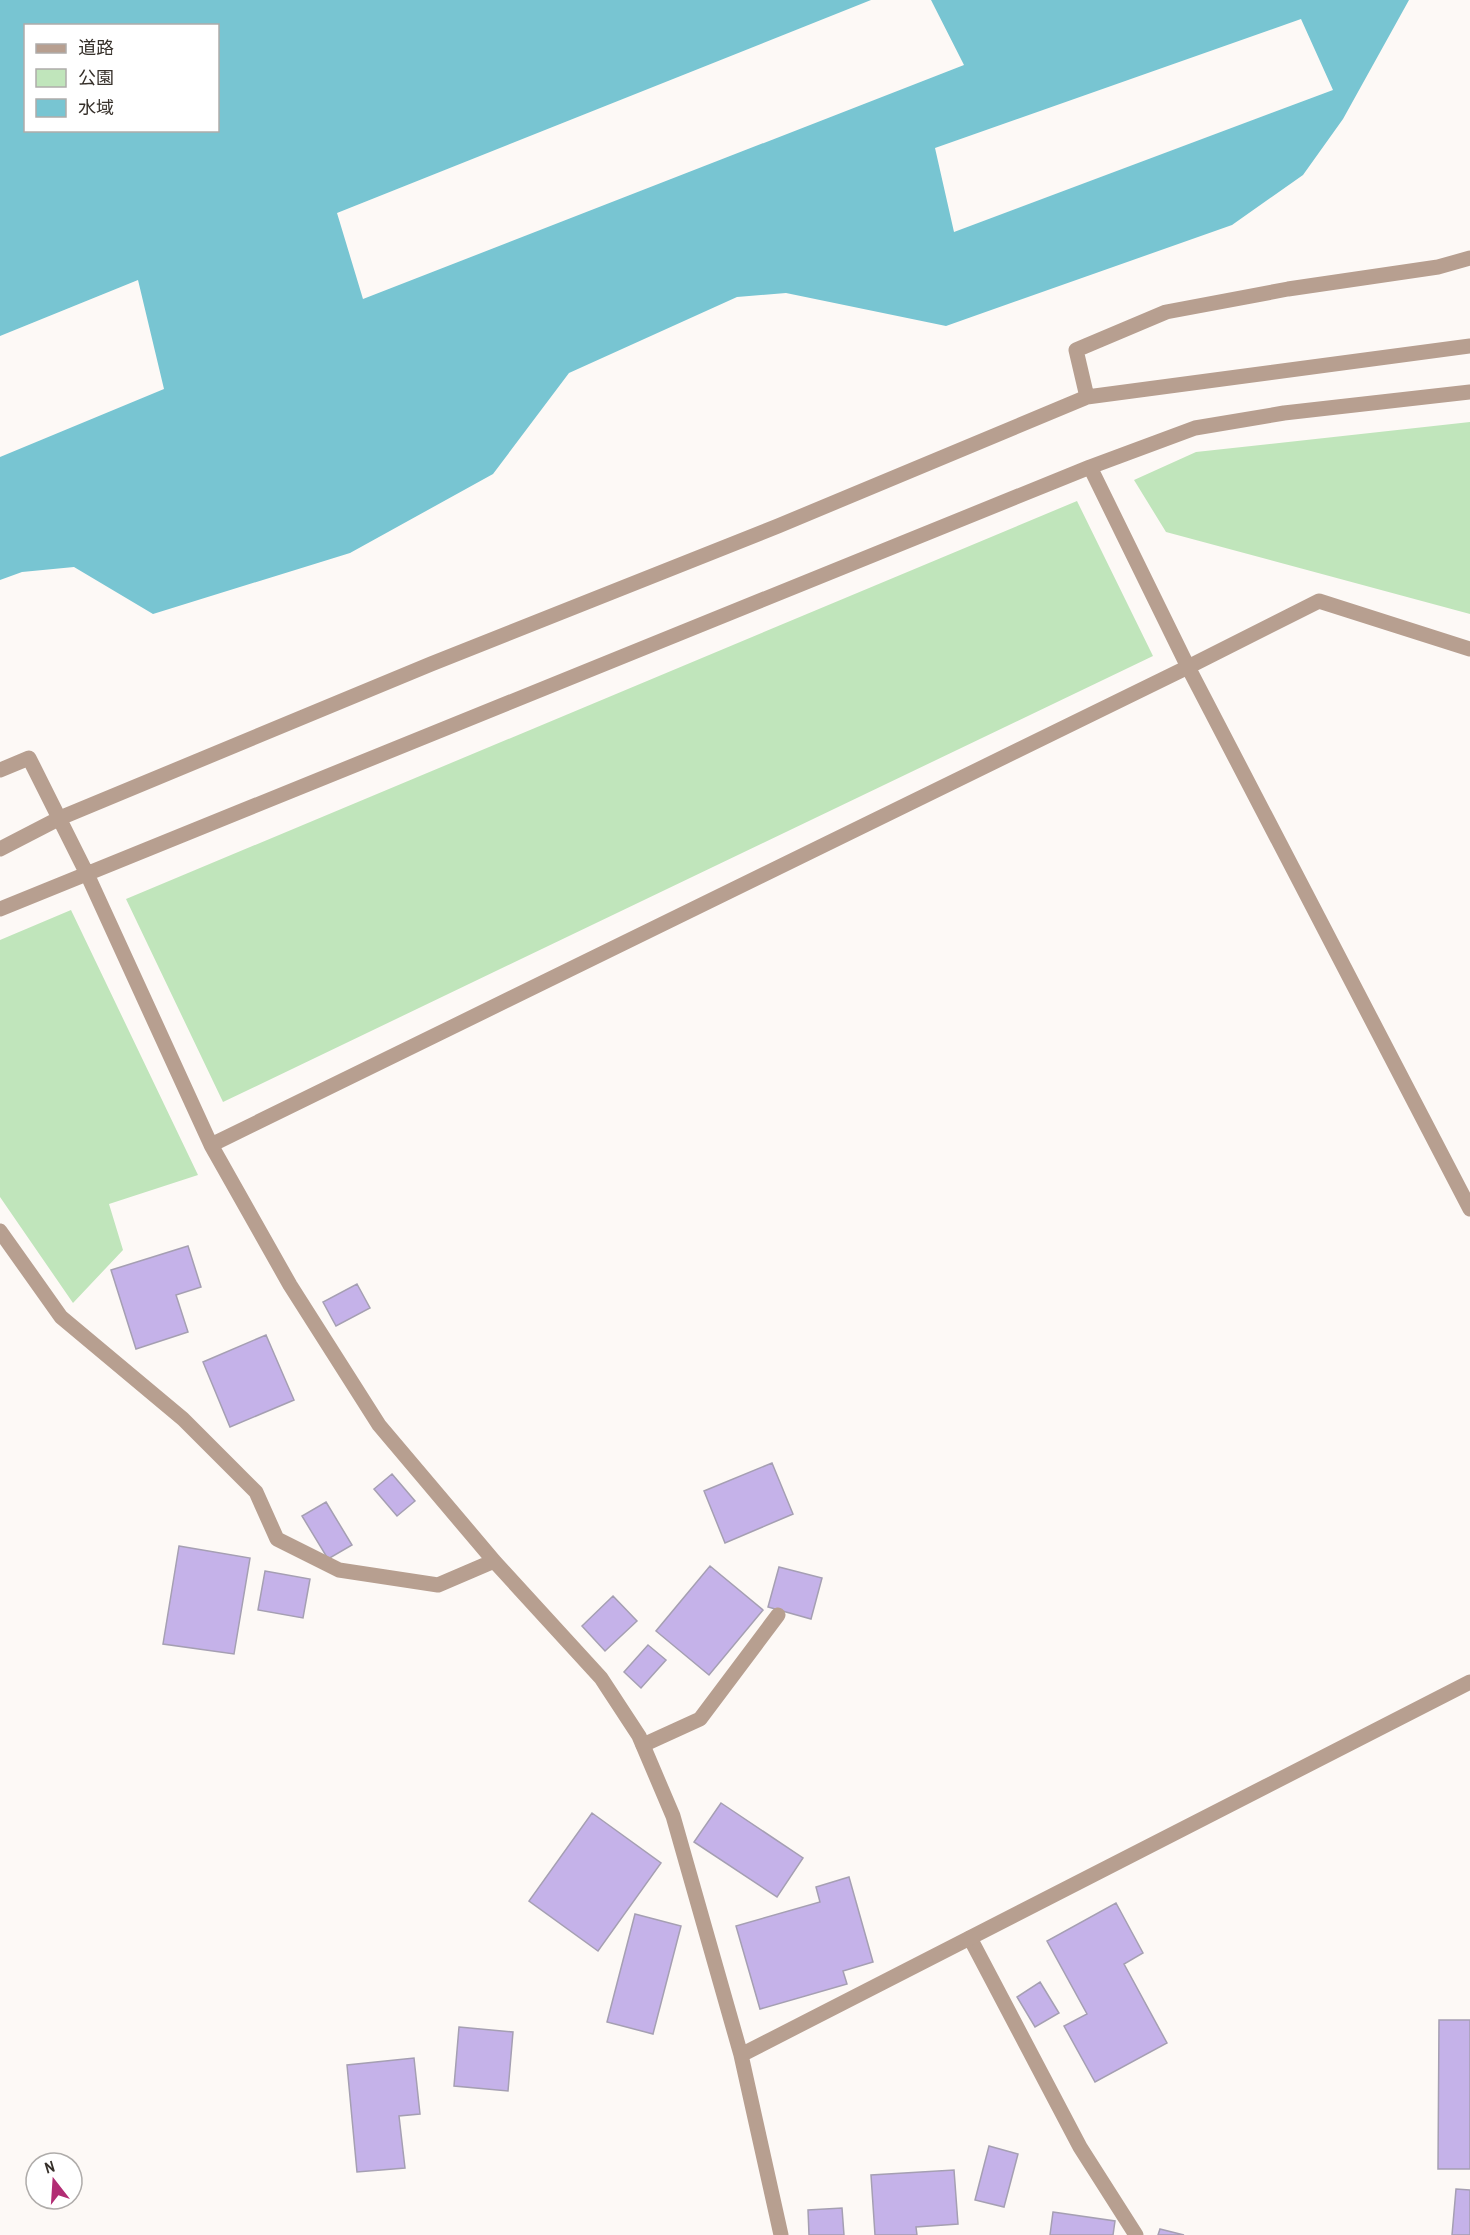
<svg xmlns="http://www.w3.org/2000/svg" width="1470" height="2235" viewBox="0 0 1470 2235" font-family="'Archivo Narrow','Noto Sans JP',sans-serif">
  <rect width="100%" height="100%" fill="#fdf9f6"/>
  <path fill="#c0e5bb" d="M1470,422V614L1166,532L1134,480L1196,452Z
    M1077,501L1153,656L223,1102L126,899Z
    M71,910L198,1175L109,1204L123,1250L73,1303L0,1197V940Z"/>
  <path fill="#78c5d2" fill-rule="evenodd" d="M0,0H1409L1343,119L1303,175L1232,225L946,326L786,293L737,297L569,373L493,474L350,553L153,614L74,567L22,572L0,580ZM26,26H218V130H26Z"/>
  <path fill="#fdf9f6" d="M871,0H931L964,65L363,299L337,213Z
    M1301,19L1333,90L954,232L935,148Z
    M138,280L164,389L0,457V336Z"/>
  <path fill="#c5b2e9" stroke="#a59fb2" stroke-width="1.5" d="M188,1246L201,1287L176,1295L188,1332L136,1349L111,1270Z
    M357,1284L370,1308L336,1326L323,1302Z
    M266,1335L294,1400L230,1427L203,1362Z
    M772,1463L793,1514L725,1543L704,1491Z
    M392,1474L415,1501L397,1516L374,1489Z
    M326,1502L352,1545L328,1559L302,1516Z
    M179,1546L250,1558L234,1654L163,1644Z
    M710,1566L763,1610L709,1675L656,1631Z
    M779,1567L822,1578L811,1619L768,1607Z
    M265,1571L310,1579L303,1618L258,1610Z
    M613,1596L637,1621L605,1651L582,1626Z
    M648,1645L666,1660L641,1688L624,1672Z
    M721,1803L803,1858L777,1897L694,1842Z
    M592,1813L661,1863L598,1951L529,1901Z
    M849,1877L873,1962L843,1971L847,1984L760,2009L736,1926L820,1902L816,1887Z
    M1116,1903L1143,1953L1124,1964L1167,2043L1095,2082L1064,2026L1087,2014L1047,1941Z
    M635,1914L681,1926L653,2034L607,2022Z
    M1040,1982L1059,2013L1035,2027L1017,1997Z
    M1439,2020H1470V2169H1438Z
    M459,2027L513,2032L508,2091L454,2086Z
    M414,2058L420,2114L399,2116L405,2168L357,2172L347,2065Z
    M989,2146L1018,2154L1004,2207L975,2200Z
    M954,2170L958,2224L916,2227L917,2235H875L871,2175Z
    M1456,2189L1470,2190V2235H1452Z
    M842,2208L844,2235H809L808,2210Z
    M1053,2212L1115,2221L1113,2235H1050Z
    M1160,2229L1184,2235H1158Z"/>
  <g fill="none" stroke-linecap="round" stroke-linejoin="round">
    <path stroke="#b79f90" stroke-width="15" d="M643,1745L700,1719L778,1615
      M970,1938L1080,2147L1136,2235"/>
    <path stroke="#b79f90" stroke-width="15" d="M1087,397L1470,346
      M1090,467L1188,667L1470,1209
      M0,770L29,758L87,874L211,1145L290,1285L379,1425L494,1561L601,1678L639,1736L673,1816L741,2055L781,2235
      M0,849L60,818L431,664L778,526L1087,397L1076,350L1166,312L1288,289L1438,267L1470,258
      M0,909L1090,467L1195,428L1284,413L1470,392
      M211,1145L1188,667L1319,601L1470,649
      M0,1231L61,1317L183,1419L256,1492L277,1539L339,1570L438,1585L494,1561
      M741,2055L1470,1682"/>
  </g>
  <rect x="24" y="24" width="195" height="108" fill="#ffffff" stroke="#afacaa" stroke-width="1.5"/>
  <rect x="36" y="44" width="30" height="9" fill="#b79f90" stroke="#afacaa" stroke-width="1.5"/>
  <text x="78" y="54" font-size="18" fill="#36302a">道路</text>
  <rect x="36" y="69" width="30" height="18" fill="#c0e5bb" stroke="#afacaa" stroke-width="1.5"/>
  <text x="78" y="84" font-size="18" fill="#36302a">公園</text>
  <rect x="36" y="99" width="30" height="18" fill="#78c5d2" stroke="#afacaa" stroke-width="1.5"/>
  <text x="78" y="114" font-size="18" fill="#36302a">水域</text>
  <g transform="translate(54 2181) rotate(343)"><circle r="28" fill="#ffffff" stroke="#afacaa" stroke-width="1.5"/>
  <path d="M0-4.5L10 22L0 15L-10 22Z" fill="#b22d74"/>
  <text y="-9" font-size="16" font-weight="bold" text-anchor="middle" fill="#36302a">N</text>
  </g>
</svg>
